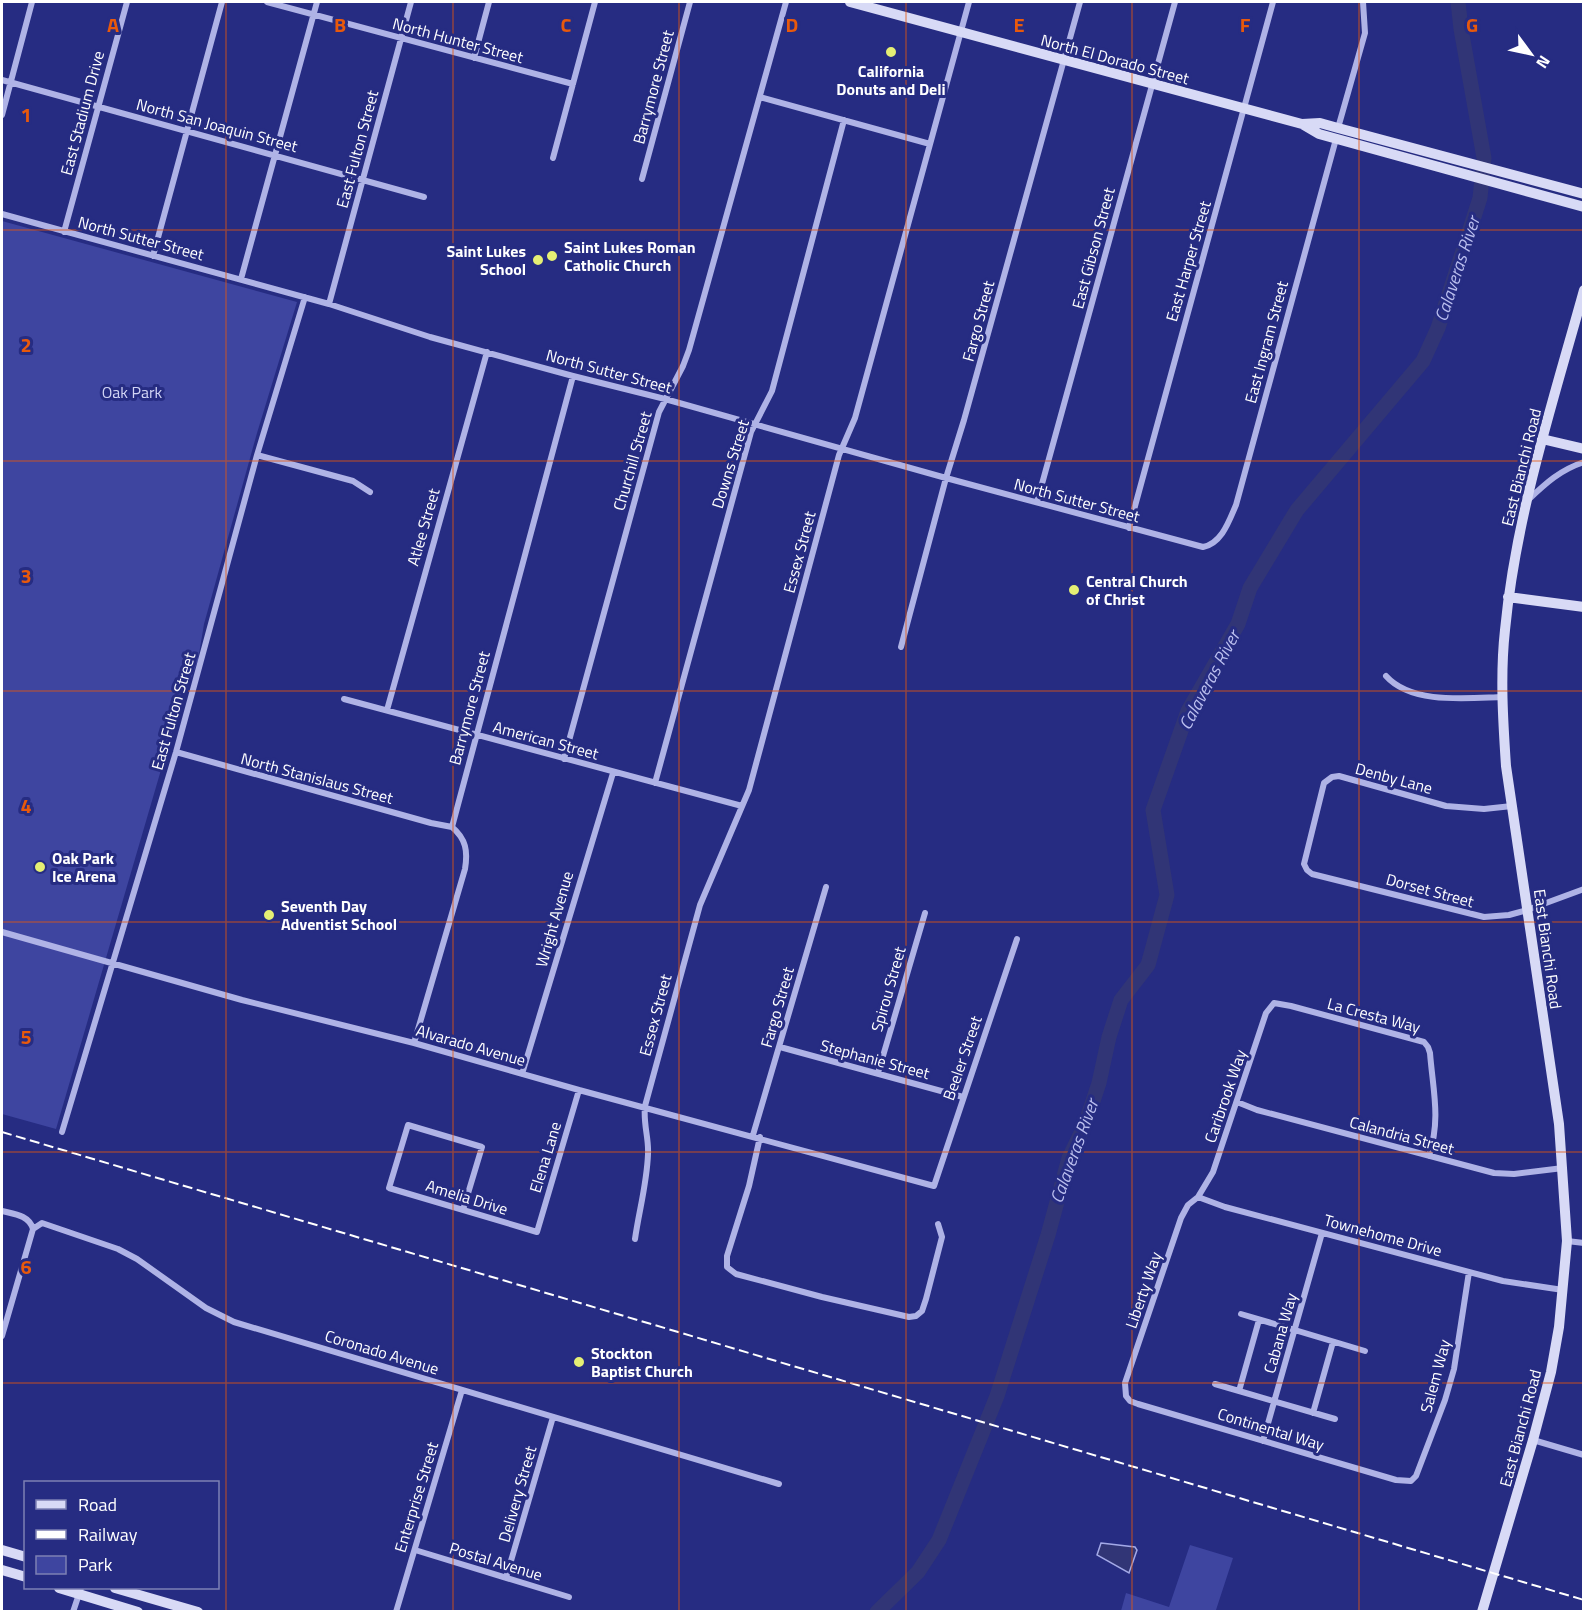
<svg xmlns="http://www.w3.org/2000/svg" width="1585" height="1613" viewBox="0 0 1585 1613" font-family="'Titillium Web',sans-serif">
  <rect width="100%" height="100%" fill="#262c82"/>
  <path fill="#3e45a0" d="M2,221L297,302L257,433L204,624L198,660L175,722L56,1129L2,1114Z
    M1190,1545L1233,1558L1216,1610L1220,1611H1121L1126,1593L1169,1607Z"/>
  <path fill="#313576" stroke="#a3a9e7" stroke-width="1.5" d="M1101,1543L1135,1547L1137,1550L1129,1573L1097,1555Z"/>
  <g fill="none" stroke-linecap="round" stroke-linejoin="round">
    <path stroke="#313576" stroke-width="15" d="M877,1612L918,1572L939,1540L997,1396L1048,1235L1069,1158L1085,1125L1099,1083L1109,1037L1121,1000L1148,965L1167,895L1153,810L1188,711L1238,624L1250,588L1297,510L1423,361L1438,328L1480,198L1484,158L1461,29L1458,2"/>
    <path stroke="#afb3e6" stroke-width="6" d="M267,2L573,84
      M474,58L489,2
      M2,80L424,197
      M760,97L930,144
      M2,115L32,2
      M1338,128L1365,33L1363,2
      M553,158L595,2
      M642,179L690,2
      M2,214L329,304L430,337L573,376L665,399L946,478L1203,547C1222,543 1229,521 1236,505L1336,139
      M64,232L127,2
      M153,256L222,2
      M241,279L317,2
      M329,304L411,2
      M257,455L353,481L370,492
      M1528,500C1546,483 1560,470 1584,462
      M1037,502L1175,2
      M1129,528L1273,2
      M901,647L946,478L964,420L1080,2
      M1386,676C1412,705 1468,698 1503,697
      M344,699L742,806
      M387,710L487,352
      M176,752L431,823L452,827
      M564,759L659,412L683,366L689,350L786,2
      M655,783L751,432L772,391L844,120
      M1512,806L1484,809L1446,806L1339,776L1332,777L1324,783L1304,864L1307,870L1312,874L1484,917L1509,915L1527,910L1584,889
      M452,827L573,376
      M2,932L242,1000L414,1043L579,1090L934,1186L1017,939
      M414,1043L465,869C468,851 466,839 452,827
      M780,1047L963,1097
      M878,1073L925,913
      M522,1074L613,773
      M1237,1102L1257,1110L1494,1173L1514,1174L1563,1168
      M62,1132L176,752L257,455L305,297
      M753,1135L826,887
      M760,1137L749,1186L727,1256V1267L736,1274L822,1297L909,1317L916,1316L922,1311L926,1299L942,1237L938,1224
      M1429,1156C1441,1118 1433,1091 1430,1053L1428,1047L1424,1042L1291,1006L1274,1003L1266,1013L1213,1172L1198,1197L1188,1205L1181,1218L1125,1383L1126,1396L1130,1401L1138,1404L1396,1480L1411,1481L1416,1476L1445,1400L1454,1369L1469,1272
      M1198,1197L1225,1207L1503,1281L1563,1290
      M463,1210L482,1147L408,1125L389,1188L537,1232L579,1090
      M2,1211C14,1214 29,1215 33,1229
      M33,1229L42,1223L118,1249L137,1259L206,1308L234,1322L779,1484
      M635,1239C639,1211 647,1183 648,1154C649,1138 643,1124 645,1106L700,905L749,790L839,455L855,418L969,2
      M1567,1241L1584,1243
      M1241,1314L1365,1351
      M2,1336L33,1229
      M1215,1384L1335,1419
      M1239,1391L1259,1320
      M1313,1413L1333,1342
      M1533,1440L1584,1455
      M1263,1441L1322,1233
      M415,1550L569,1597
      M506,1578L553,1417
      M73,1612L81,1588
      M396,1612L462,1390"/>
    <path stroke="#d8daf6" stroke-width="10" d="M850,2L1302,124L1319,134L1584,207
      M1302,124L1320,123L1338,128L1584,194
      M1542,439L1584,449
      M1508,597L1584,607
      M2,1550L26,1557
      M2,1570L26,1577
      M59,1588L138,1612
      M115,1588L198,1612
      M1482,1612L1533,1440L1551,1372L1559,1327L1567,1241L1559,1124L1506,766C1503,721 1500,675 1505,630C1516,514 1553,402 1584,290"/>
    <path stroke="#fff" stroke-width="2" stroke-dasharray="10 4.5" stroke-linecap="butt" d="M2,1132L1584,1600"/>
  </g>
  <path fill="none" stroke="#e8590c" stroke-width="1.5" stroke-opacity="0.55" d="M226,2V1612M453,2V1612M679,2V1612M906,2V1612M1132,2V1612M1359,2V1612M2,230H1584M2,461H1584M2,691H1584M2,922H1584M2,1152H1584M2,1383H1584"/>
  <g fill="#e5ef74" stroke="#262c82" stroke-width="2">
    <circle cx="891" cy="52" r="6"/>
    <circle cx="552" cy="256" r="6"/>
    <circle cx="538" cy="260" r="6"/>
    <circle cx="1074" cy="590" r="6"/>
    <circle cx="40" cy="867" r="6"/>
    <circle cx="269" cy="915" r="6"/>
    <circle cx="579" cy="1362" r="6"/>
  </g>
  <g text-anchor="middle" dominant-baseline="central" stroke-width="6" stroke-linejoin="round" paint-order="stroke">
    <g font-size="16" fill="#fff" stroke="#262c82">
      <text transform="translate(458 40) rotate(15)">North Hunter Street</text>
      <text transform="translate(1115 59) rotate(15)">North El Dorado Street</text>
      <text transform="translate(653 87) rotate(-75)">Barrymore Street</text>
      <text transform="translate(82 113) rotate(-75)">East Stadium Drive</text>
      <text transform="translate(217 125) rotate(15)">North San Joaquin Street</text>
      <text transform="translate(357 149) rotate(-75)">East Fulton Street</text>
      <text transform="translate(141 238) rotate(15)">North Sutter Street</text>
      <text transform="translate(1093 248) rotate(-75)">East Gibson Street</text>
      <text transform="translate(1188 261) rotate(-74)">East Harper Street</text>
      <text transform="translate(978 321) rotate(-75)">Fargo Street</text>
      <text transform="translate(1266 342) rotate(-75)">East Ingram Street</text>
      <text transform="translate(609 371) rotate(15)">North Sutter Street</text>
      <text transform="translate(632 461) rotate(-74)">Churchill Street</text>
      <text transform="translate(730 464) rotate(-73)">Downs Street</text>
      <text transform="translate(1521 467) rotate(-76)">East Bianchi Road</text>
      <text transform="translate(1077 500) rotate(15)">North Sutter Street</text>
      <text transform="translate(423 527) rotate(-74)">Atlee Street</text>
      <text transform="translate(799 552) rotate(-75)">Essex Street</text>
      <text transform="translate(469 708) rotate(-75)">Barrymore Street</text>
      <text transform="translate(173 711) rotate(-74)">East Fulton Street</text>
      <text transform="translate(546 740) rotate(15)">American Street</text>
      <text transform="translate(317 778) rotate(15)">North Stanislaus Street</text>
      <text transform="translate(1394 778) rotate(15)">Denby Lane</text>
      <text transform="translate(1430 890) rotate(15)">Dorset Street</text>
      <text transform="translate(554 919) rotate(-74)">Wright Avenue</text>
      <text transform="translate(1548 949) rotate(82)">East Bianchi Road</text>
      <text transform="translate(888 989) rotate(-74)">Spirou Street</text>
      <text transform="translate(777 1007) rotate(-74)">Fargo Street</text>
      <text transform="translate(655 1015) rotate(-75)">Essex Street</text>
      <text transform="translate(1374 1015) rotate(15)">La Cresta Way</text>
      <text transform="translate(471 1045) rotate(16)">Alvarado Avenue</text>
      <text transform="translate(962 1058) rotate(-71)">Beeler Street</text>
      <text transform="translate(875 1059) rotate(15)">Stephanie Street</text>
      <text transform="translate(1225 1096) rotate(-71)">Caribrook Way</text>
      <text transform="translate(1402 1135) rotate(15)">Calandria Street</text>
      <text transform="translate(545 1157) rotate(-73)">Elena Lane</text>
      <text transform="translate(467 1197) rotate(17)">Amelia Drive</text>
      <text transform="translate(1383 1235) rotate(15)">Townehome Drive</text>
      <text transform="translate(1143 1290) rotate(-71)">Liberty Way</text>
      <text transform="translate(1280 1333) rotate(-74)">Cabana Way</text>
      <text transform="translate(382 1352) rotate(17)">Coronado Avenue</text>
      <text transform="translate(1435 1376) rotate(-75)">Salem Way</text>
      <text transform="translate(1520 1428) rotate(-75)">East Bianchi Road</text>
      <text transform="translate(1271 1429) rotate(17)">Continental Way</text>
      <text transform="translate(517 1494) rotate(-74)">Delivery Street</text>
      <text transform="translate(416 1497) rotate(-73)">Enterprise Street</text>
      <text transform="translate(496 1561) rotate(17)">Postal Avenue</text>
    </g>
    <g font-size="16" font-weight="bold" fill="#fff" stroke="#262c82" text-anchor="start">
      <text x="891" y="71" text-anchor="middle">California<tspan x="891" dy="18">Donuts and Deli</tspan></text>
      <text x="564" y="247">Saint Lukes Roman<tspan x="564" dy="18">Catholic Church</tspan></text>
      <text x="526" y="251" text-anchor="end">Saint Lukes<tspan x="526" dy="18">School</tspan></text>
      <text x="1086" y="581">Central Church<tspan x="1086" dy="18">of Christ</tspan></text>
      <text x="52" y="858">Oak Park<tspan x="52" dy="18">Ice Arena</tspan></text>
      <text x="281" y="906">Seventh Day<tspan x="281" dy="18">Adventist School</tspan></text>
      <text x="591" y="1353">Stockton<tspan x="591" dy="18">Baptist Church</tspan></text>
    </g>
    <g font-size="16" fill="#d2d5f5" stroke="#262c82">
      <text x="132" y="392">Oak Park</text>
    </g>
    <g font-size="18" font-style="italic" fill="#babeee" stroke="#262c82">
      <text transform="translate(1457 269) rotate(-72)">Calaveras River</text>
      <text transform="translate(1209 680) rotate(-62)">Calaveras River</text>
      <text transform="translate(1074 1151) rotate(-70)">Calaveras River</text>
    </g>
  </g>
  <g font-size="20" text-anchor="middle" font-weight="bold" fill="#e8590c" stroke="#262c82" stroke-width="6" stroke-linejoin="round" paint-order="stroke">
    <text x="113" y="32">A</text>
    <text x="340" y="32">B</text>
    <text x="566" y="32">C</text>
    <text x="792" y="32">D</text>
    <text x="1019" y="32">E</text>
    <text x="1245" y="32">F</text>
    <text x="1472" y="32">G</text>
    <text x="26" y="122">1</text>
    <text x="26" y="352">2</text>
    <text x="26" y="583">3</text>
    <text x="26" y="813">4</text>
    <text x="26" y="1044">5</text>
    <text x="26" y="1274">6</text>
  </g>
  <rect width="1585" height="1613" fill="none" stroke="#ffffff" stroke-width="6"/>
  <rect x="24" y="1481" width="195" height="108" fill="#262c82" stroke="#7d80b4" stroke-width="1.5"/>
  <rect x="36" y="1500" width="30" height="9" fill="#d8daf6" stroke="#7d80b4" stroke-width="1.5"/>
  <text x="78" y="1511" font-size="18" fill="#ffffff">Road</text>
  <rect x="36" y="1530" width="30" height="9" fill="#ffffff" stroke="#7d80b4" stroke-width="1.5"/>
  <text x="78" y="1541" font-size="18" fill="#ffffff">Railway</text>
  <rect x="36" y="1556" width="30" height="18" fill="#3e45a0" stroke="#7d80b4" stroke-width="1.5"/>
  <text x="78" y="1571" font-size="18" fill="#ffffff">Park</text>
  <g transform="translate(1531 54) rotate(123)" stroke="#262c82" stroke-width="4.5" paint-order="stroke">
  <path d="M0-4.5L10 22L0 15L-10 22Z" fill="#ffffff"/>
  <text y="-9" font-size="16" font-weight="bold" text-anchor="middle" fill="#ffffff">N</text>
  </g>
</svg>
